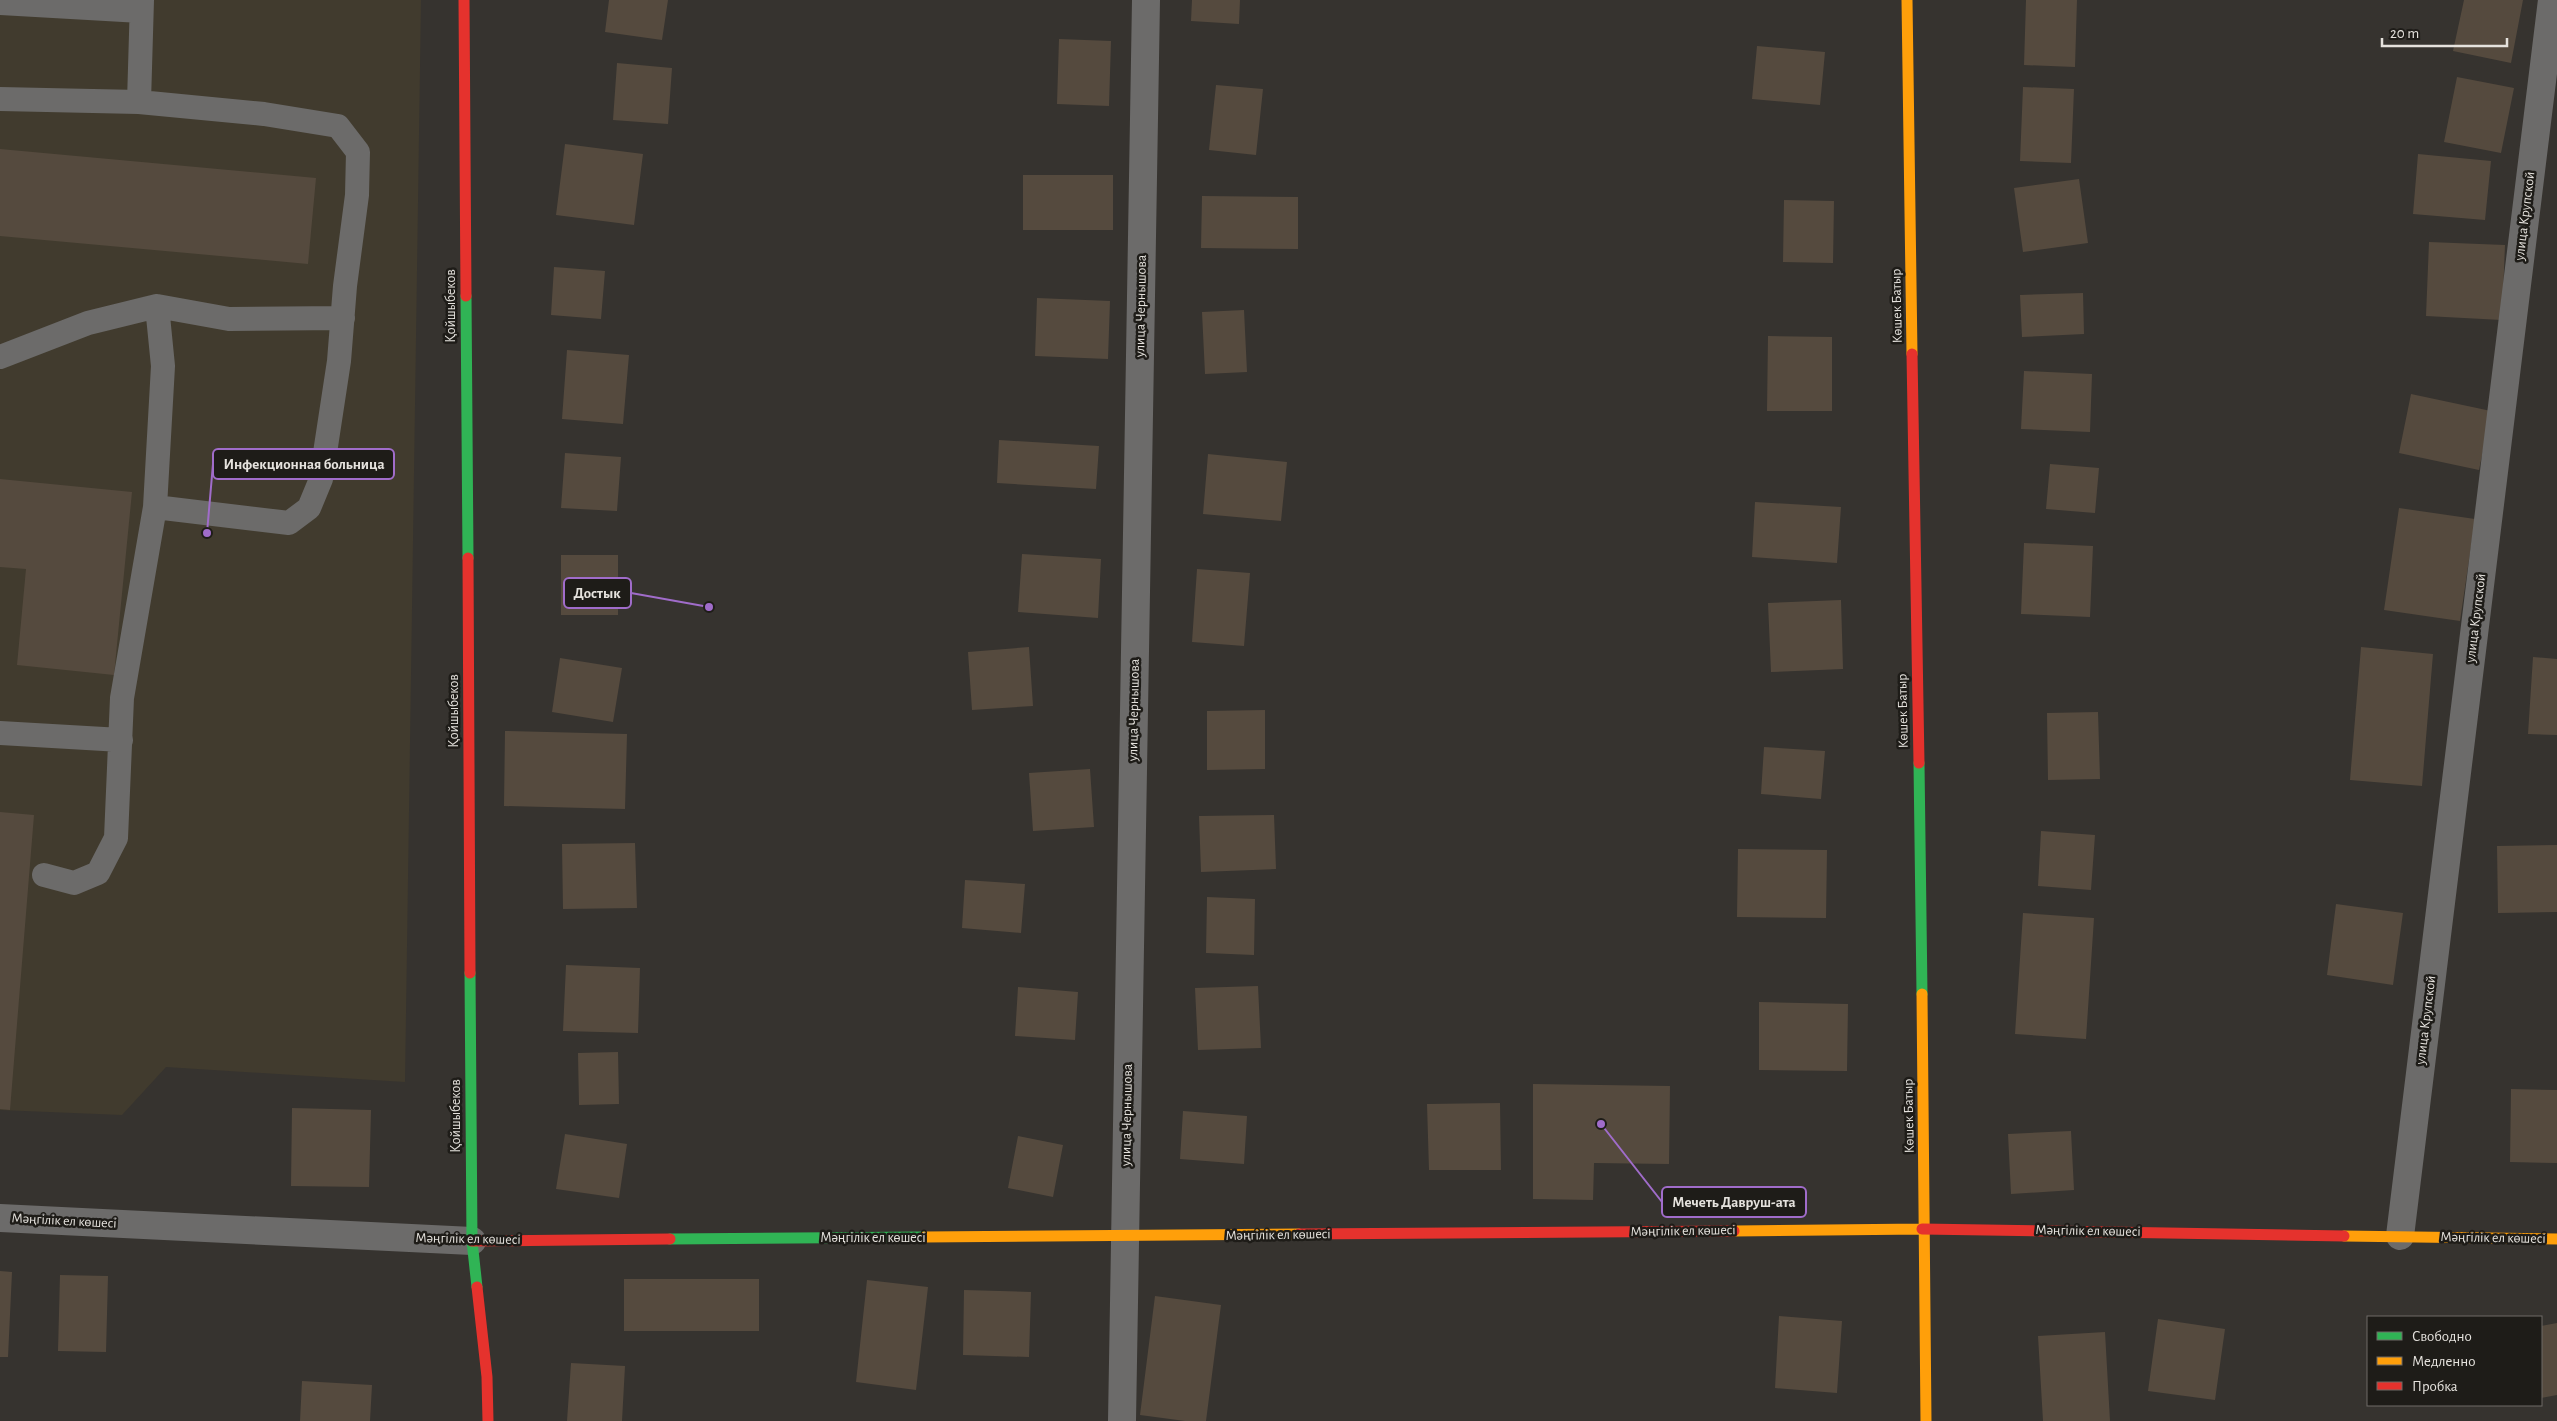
<svg xmlns="http://www.w3.org/2000/svg" width="2557" height="1421" viewBox="0 0 2557 1421" font-family="'Alegreya Sans',sans-serif">
  <rect width="100%" height="100%" fill="#36332f"/>
  <path fill="#413b2e" d="M0,0H421L405,1082L166,1067L122,1115L0,1110Z"/>
  <path fill="#554a3e" d="M609,0H668L662,40L605,32Z
    M1192,0H1240L1239,24L1191,21Z
    M2026,0H2077L2075,67L2024,65Z
    M2464,0H2523L2511,63L2453,51Z
    M1059,39L1111,41L1109,106L1057,104Z
    M1757,46L1825,52L1820,105L1752,99Z
    M617,63L672,68L668,124L613,120Z
    M2457,77L2514,88L2501,153L2444,142Z
    M1216,85L1263,89L1256,155L1209,150Z
    M2023,87L2074,89L2071,163L2020,161Z
    M565,144L643,154L634,225L556,215Z
    M0,149L316,178L308,264L0,236Z
    M2418,154L2491,161L2485,220L2413,214Z
    M1023,175H1113V230H1023Z
    M2079,179L2088,243L2023,252L2014,188Z
    M1202,196L1298,197V249L1201,248Z
    M1784,200L1834,201L1833,263L1783,262Z
    M2429,242L2505,245L2502,320L2426,316Z
    M554,267L605,271L601,319L551,315Z
    M2083,293L2084,334L2022,337L2020,295Z
    M1037,298L1110,301L1108,359L1035,356Z
    M1244,310L1247,372L1205,374L1202,312Z
    M1768,336L1832,337V411H1767Z
    M567,350L629,355L623,424L562,419Z
    M2024,371L2092,374L2090,432L2021,429Z
    M2411,394L2491,411L2479,470L2399,453Z
    M999,440L1099,446L1096,489L997,483Z
    M565,453L621,457L617,511L561,508Z
    M1208,454L1287,462L1281,521L1203,514Z
    M2050,464L2099,468L2095,513L2046,509Z
    M0,479L132,492L114,675L17,665L26,569L0,567Z
    M1755,502L1841,507L1837,563L1752,557Z
    M2399,508L2475,519L2460,621L2384,610Z
    M2024,543L2093,546L2090,617L2021,614Z
    M1022,554L1101,559L1098,618L1018,612Z
    M561,555H618V615H561Z
    M1197,569L1250,573L1244,646L1192,642Z
    M1841,600L1843,669L1771,672L1768,603Z
    M1029,647L1033,706L972,710L968,652Z
    M2361,647L2433,654L2422,786L2350,780Z
    M2533,657L2557,659V735L2528,734Z
    M560,658L622,668L613,722L552,712Z
    M1265,710V769L1207,770V711Z
    M2098,712L2100,779L2048,780L2047,713Z
    M505,731L627,734L625,809L504,806Z
    M1764,747L1825,751L1821,799L1761,794Z
    M1090,769L1094,827L1033,831L1029,773Z
    M0,812L34,815L10,1110L0,1109Z
    M1274,815L1276,869L1201,872L1199,816Z
    M2041,831L2095,835L2091,890L2038,886Z
    M635,843L637,908L563,909L562,844Z
    M2557,845V912L2498,913L2497,846Z
    M1738,849L1827,850L1826,918L1737,917Z
    M965,880L1025,884L1021,933L962,928Z
    M1207,897L1255,899L1254,955L1206,953Z
    M2336,904L2403,913L2393,985L2327,975Z
    M2023,913L2094,918L2086,1039L2015,1034Z
    M566,965L640,968L638,1033L563,1031Z
    M1258,986L1261,1048L1198,1050L1195,988Z
    M1018,987L1078,992L1075,1040L1015,1036Z
    M1759,1002L1848,1004L1847,1071L1759,1070Z
    M618,1052L619,1104L579,1105L578,1053Z
    M1533,1084L1670,1086L1669,1164L1594,1163L1593,1200L1533,1199Z
    M2511,1089L2557,1090V1163L2510,1162Z
    M1500,1103L1501,1170H1429L1427,1104Z
    M292,1108L371,1110L369,1187L291,1186Z
    M1183,1111L1247,1116L1244,1164L1180,1159Z
    M2071,1131L2074,1190L2011,1194L2008,1134Z
    M565,1134L627,1144L619,1198L556,1189Z
    M1018,1136L1063,1145L1053,1197L1008,1188Z
    M0,1271L12,1272L8,1357H0Z
    M60,1275L108,1276L106,1352L58,1351Z
    M624,1279H759V1331H624Z
    M867,1280L928,1287L916,1390L856,1382Z
    M964,1290L1031,1292L1029,1357L963,1355Z
    M1155,1296L1221,1305L1206,1421H1185L1140,1415Z
    M1779,1316L1842,1321L1837,1393L1775,1388Z
    M2158,1319L2225,1329L2215,1400L2148,1391Z
    M2557,1323V1395L2541,1398V1326Z
    M2105,1332L2110,1421H2043L2038,1336Z
    M571,1363L625,1366L622,1421H567Z
    M302,1381L372,1385L370,1421H300Z"/>
  <g fill="none" stroke-linecap="round" stroke-linejoin="round">
    <path stroke="#6c6b6a" stroke-width="24" d="M0,3L141,11
      M0,99L139,102L264,114L338,126L358,152L357,195L345,286L339,361L321,479L309,508L289,523L155,507
      M139,102L142,0
      M0,357L88,323L157,306L229,319L343,318
      M0,733L121,740
      M44,875L74,883L98,873L116,838L122,698L155,507L163,366L157,306"/>
    <path stroke="#6c6b6a" stroke-width="28" d="M0,1218L472,1241
      M2400,1236L2552,0
      M1122,1421L1146,0"/>
    <path stroke="#30b455" stroke-width="11" d="M466,296L468,558
      M1919,763L1922,994
      M470,973L472,1241L477,1287
      M670,1239L924,1237"/>
    <path stroke="#ff9f0a" stroke-width="11" d="M1907,0L1912,354
      M1922,994L1926,1421
      M1734,1231L1922,1229
      M2344,1236L2557,1239
      M924,1237L1299,1234"/>
    <path stroke="#e5322d" stroke-width="11" d="M464,0L466,296
      M1912,354L1919,763
      M468,558L470,973
      M1922,1229L2344,1236
      M1299,1234L1734,1231
      M472,1241L670,1239
      M477,1287L487,1377L488,1421"/>
  </g>
  <g text-anchor="middle" dominant-baseline="central" stroke-width="5" stroke-linejoin="round" paint-order="stroke">
    <g font-size="14" fill="#e5e2dd" stroke="#1e1c18">
      <text transform="translate(2525 216) rotate(-83)">улица Крупской</text>
      <text transform="translate(451 306) rotate(-90)">Қойшыбеков</text>
      <text transform="translate(1141 306) rotate(-89)">улица Чернышова</text>
      <text transform="translate(1897 306) rotate(-91)">Көшек Батыр</text>
      <text transform="translate(2476 618) rotate(-83)">улица Крупской</text>
      <text transform="translate(1134 710) rotate(-89)">улица Чернышова</text>
      <text transform="translate(454 711) rotate(-90)">Қойшыбеков</text>
      <text transform="translate(1903 711) rotate(-91)">Көшек Батыр</text>
      <text transform="translate(2426 1020) rotate(-83)">улица Крупской</text>
      <text transform="translate(1127 1115) rotate(-89)">улица Чернышова</text>
      <text transform="translate(456 1116) rotate(-90)">Қойшыбеков</text>
      <text transform="translate(1909 1116) rotate(-91)">Көшек Батыр</text>
      <text transform="translate(64 1221) rotate(3)">Мәңгілік ел көшесі</text>
      <text transform="translate(1683 1231) rotate(-1)">Мәңгілік ел көшесі</text>
      <text transform="translate(2088 1231) rotate(1)">Мәңгілік ел көшесі</text>
      <text transform="translate(1278 1235) rotate(-1)">Мәңгілік ел көшесі</text>
      <text x="873" y="1238">Мәңгілік ел көшесі</text>
      <text transform="translate(2493 1238) rotate(1)">Мәңгілік ел көшесі</text>
      <text transform="translate(468 1239) rotate(1)">Мәңгілік ел көшесі</text>
    </g>
  </g>
  <path fill="none" stroke="#a06cca" stroke-width="2" d="M207 533L213 464M709 607L631 593M1601 1124L1662 1202"/>
  <g fill="#a06cca" stroke="#1e1c18" stroke-width="2">
    <circle cx="207" cy="533" r="5"/>
    <circle cx="709" cy="607" r="5"/>
    <circle cx="1601" cy="1124" r="5"/>
  </g>
  <g fill="#1e1c18" stroke="#a06cca" stroke-width="2">
    <rect x="213" y="449" width="181" height="30" rx="5"/>
    <rect x="564" y="578" width="67" height="30" rx="5"/>
    <rect x="1662" y="1187" width="144" height="30" rx="5"/>
  </g>
  <g font-size="15" text-anchor="middle" font-weight="bold" fill="#e5e2dd">
    <text x="304" y="469">Инфекционная больница</text>
    <text x="597" y="598">Достык</text>
    <text x="1734" y="1207">Мечеть Давруш-ата</text>
  </g>
  <rect x="2367" y="1316" width="175" height="90" fill="#1e1c18" stroke="#6e6b67"/>
  <rect x="2377" y="1332" width="25" height="8" fill="#30b455" stroke="#6e6b67"/>
  <text x="2412" y="1341" font-size="15" fill="#e5e2dd">Свободно</text>
  <rect x="2377" y="1357" width="25" height="8" fill="#ff9f0a" stroke="#6e6b67"/>
  <text x="2412" y="1366" font-size="15" fill="#e5e2dd">Медленно</text>
  <rect x="2377" y="1382" width="25" height="8" fill="#e5322d" stroke="#6e6b67"/>
  <text x="2412" y="1391" font-size="15" fill="#e5e2dd">Пробка</text>
  <path d="M2382 38v8h125v-8" fill="none" stroke="#e5e2dd" stroke-width="2.5"/>
  <text x="2390" y="38" font-size="15" fill="#e5e2dd" stroke="#1e1c18" stroke-width="4" paint-order="stroke">20 m</text>
</svg>
